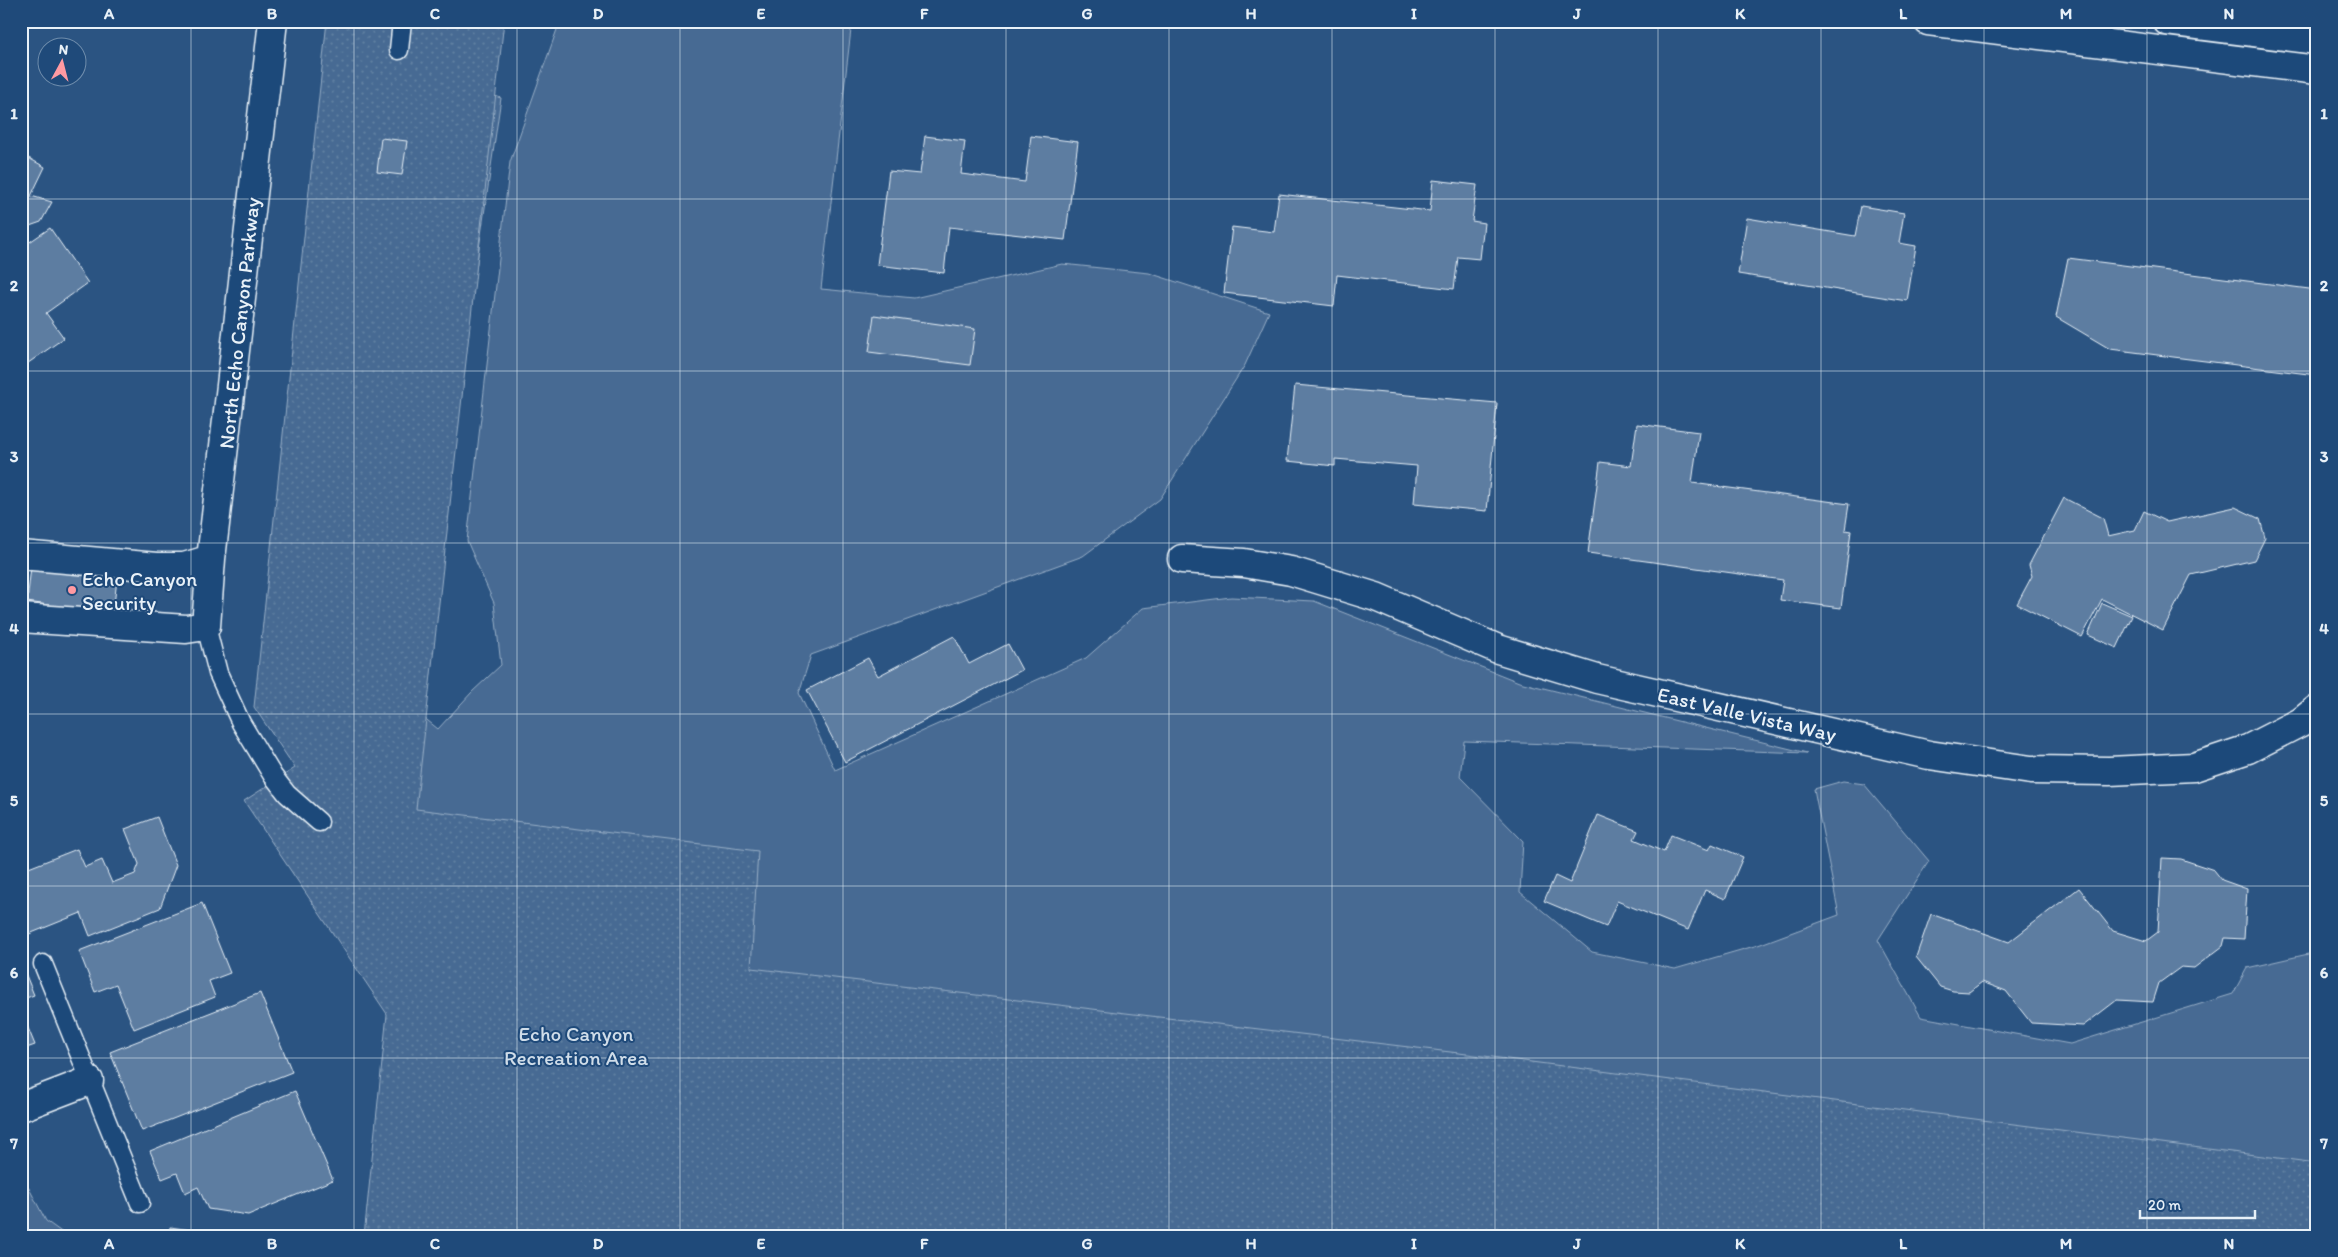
<svg xmlns="http://www.w3.org/2000/svg" width="2338" height="1257" viewBox="0 0 2338 1257" font-family="Itim,sans-serif">
  <defs>
    <pattern id="park-dots" width="8" height="8" patternUnits="userSpaceOnUse" patternTransform="scale(1.25)"><rect width="8" height="8" fill="#476b93"/><path d="M2 2h.1M6 6h.1" fill="none" stroke="#6281a3" stroke-width="1.8" stroke-linecap="round"/></pattern>
  </defs>
  <rect width="100%" height="100%" fill="#2b5482"/>
  <filter id="ink" filterUnits="userSpaceOnUse"><feTurbulence type="fractalNoise" baseFrequency=".02" numOctaves="2"/><feDisplacementMap in="SourceGraphic" scale="10" xChannelSelector="R" yChannelSelector="G"/><feConvolveMatrix kernelMatrix="1 2 1 2 8 2 1 2 1" color-interpolation-filters="sRGB"/></filter>
  <g filter="url(#ink)">
    <path fill="#476b93" stroke="#98aec6" d="M560,21H852L821,289L914,298L1062,264L1149,273L1269,312L1245,365L1160,499L1083,556L811,655L799,693L835,770L1086,658L1143,608L1231,597L1314,601L1519,682L1807,753L1464,741L1460,777L1523,841L1520,892L1592,952L1675,969L1758,945L1839,915L1814,789L1843,781L1864,784L1929,861L1878,940L1921,1017L2070,1044L2233,994L2247,968L2317,952V1236H735L369,819L480,91L501,98L412,708L438,729L472,692L501,665L494,603L467,541L510,162Z
      M21,1173L46,1221L67,1236H21Z"/>
    <path fill="url(#park-dots)" stroke="#98aec6" d="M327,21H504L416,809L758,851L751,968L1492,1057L2317,1163V1236H364L387,1014L244,801L295,768L254,707Z"/>
    <path fill="#5d7da1" stroke="#e8f1f8" d="M925,136L965,141L961,174L1025,182L1031,136L1078,142L1065,240L949,227L944,273L877,265L889,171L920,174Z
      M381,138L407,141L402,175L377,172Z
      M21,154L45,167L31,196L52,202L41,222L21,229Z
      M1433,180L1477,185L1472,221L1484,223L1480,259L1458,257L1454,289L1337,275L1334,306L1224,293L1232,227L1274,232L1279,194L1430,211Z
      M1861,206L1904,213L1899,243L1916,246L1907,301L1738,274L1747,218L1855,236Z
      M50,228L88,283L46,313L64,338L21,368V248Z
      M2068,258L2317,290L2316,375L2110,349L2056,317Z
      M874,315L975,329L970,365L869,352Z
      M1295,385L1497,403L1487,511L1414,504L1417,466L1335,459V466L1287,461Z
      M1637,424L1699,432L1692,483L1849,504L1845,530L1851,531L1841,608L1780,600L1783,580L1588,553L1600,462L1631,466Z
      M2064,498L2103,518L2108,536L2135,530L2144,511L2167,522L2235,507L2260,519L2265,538L2254,560L2191,575L2163,630L2102,599L2082,637L2017,604L2032,576L2029,565Z
      M31,567L117,579L113,614L27,602Z
      M2102,603L2132,616L2117,648L2088,635Z
      M954,636L969,664L1008,644L1022,670L845,762L807,690L868,658L878,676Z
      M1598,815L1638,831L1634,839L1664,852L1671,835L1709,850L1712,844L1743,857L1725,899L1705,890L1688,930L1617,901L1606,927L1544,901L1555,876L1570,883Z
      M157,817L176,865L160,908L90,936L81,913L29,934L21,915V871L77,849L85,867L102,860L112,883L135,874L139,864L125,829Z
      M2162,858L2181,859L2214,870L2222,880L2247,889L2244,939L2225,938L2223,946L2194,968L2181,967L2159,983L2153,1002L2117,1000L2083,1026L2031,1023L2006,991L1982,982L1969,992L1953,991L1940,987L1916,957L1931,914L2009,942L2079,888L2113,931L2146,941L2158,932Z
      M202,903L230,973L209,981L215,997L134,1029L116,984L95,992L79,951Z
      M21,963L34,995L21,1000Z
      M260,993L292,1072L142,1131L110,1052Z
      M21,1011L35,1045L21,1050Z
      M295,1091L333,1180L248,1215L208,1209L198,1187L185,1193L177,1173L162,1179L150,1151Z
      M170,1227L234,1236H169Z"/>
    <g fill="none" stroke-linecap="round" stroke-linejoin="round">
      <g stroke="#e8f1f8" stroke-width="21">
        <path id="service" d="M399,50L402,21
          M206,626L218,673L241,723L273,776L287,794L319,822
          M43,964L140,1203"/>
      </g>
      <g stroke="#e8f1f8" stroke-width="31">
        <path id="minor" d="M21,555L157,567H184L211,559
          M1182,559L1244,563L1291,571L1376,597L1498,649L1597,679L1929,755L2031,770L2109,771L2194,767L2248,749L2301,722L2317,709
          M21,618L186,629L206,626L211,559L273,21
          M21,1107L89,1081"/>
      </g>
      <g stroke="#e8f1f8" stroke-width="31">
        <path id="tertiary" d="M1928,21L2317,70
          M2167,21L2317,40"/>
      </g>
      <use href="#service" stroke="#1f4a7a" stroke-width="18"/>
      <use href="#minor" stroke="#1f4a7a" stroke-width="28"/>
      <use href="#tertiary" stroke="#1f4a7a" stroke-width="28"/>
    </g>
  </g>
  <path fill="none" stroke="#e8f1f8" stroke-width="1" stroke-opacity="0.55" d="M191,21V1236M354,21V1236M517,21V1236M680,21V1236M843,21V1236M1006,21V1236M1169,21V1236M1332,21V1236M1495,21V1236M1658,21V1236M1821,21V1236M1984,21V1236M2147,21V1236M21,199H2317M21,371H2317M21,543H2317M21,714H2317M21,886H2317M21,1058H2317"/>
  <circle fill="#ff9aa2" stroke="#1f4a7a" stroke-width="2" cx="72" cy="590" r="5"/>
  <g text-anchor="middle" dominant-baseline="central" stroke-width="4" stroke-linejoin="round" paint-order="stroke">
    <g font-size="21" fill="#e8f1f8" stroke="#1f4a7a">
      <text transform="translate(239 323) rotate(-84)">North Echo Canyon Parkway</text>
      <text transform="translate(1747 714) rotate(13)">East Valle Vista Way</text>
    </g>
    <g font-size="21" fill="#e8f1f8" stroke="#1f4a7a" text-anchor="start">
      <text x="82" y="578">Echo Canyon<tspan x="82" dy="24">Security</tspan></text>
    </g>
    <g font-size="21" fill="#d0dde9" stroke="#1f4a7a">
      <text x="576" y="1033">Echo Canyon<tspan x="576" dy="24">Recreation Area</tspan></text>
    </g>
  </g>
  <rect width="2338" height="1257" fill="none" stroke="#1f4a7a" stroke-width="55"/>
  <g transform="translate(62 62) rotate(7)"><circle r="24" fill="#1f4a7a" stroke="#6f8dac"/>
  <path d="M0-4L9 19L0 12L-9 19Z" fill="#ff9aa2"/>
  <text y="-8" font-size="14" font-weight="bold" text-anchor="middle" fill="#e8f1f8">N</text>
  </g>
  <path d="M2140 1210v8h115v-8" fill="none" stroke="#e8f1f8" stroke-width="2.5"/>
  <text x="2148" y="1210" font-size="15" fill="#e8f1f8" stroke="#1f4a7a" stroke-width="4" paint-order="stroke">20 m</text>
  <rect x="28" y="28" width="2282" height="1202" fill="none" stroke="#e8f1f8" stroke-width="2"/>
  <g font-size="16" text-anchor="middle" font-weight="bold" fill="#e8f1f8">
    <text x="109" y="19">A</text>
    <text x="272" y="19">B</text>
    <text x="435" y="19">C</text>
    <text x="598" y="19">D</text>
    <text x="761" y="19">E</text>
    <text x="924" y="19">F</text>
    <text x="1087" y="19">G</text>
    <text x="1251" y="19">H</text>
    <text x="1414" y="19">I</text>
    <text x="1577" y="19">J</text>
    <text x="1740" y="19">K</text>
    <text x="1903" y="19">L</text>
    <text x="2066" y="19">M</text>
    <text x="2229" y="19">N</text>
    <text x="14" y="119">1</text>
    <text x="2324" y="119">1</text>
    <text x="14" y="291">2</text>
    <text x="2324" y="291">2</text>
    <text x="14" y="462">3</text>
    <text x="2324" y="462">3</text>
    <text x="14" y="634">4</text>
    <text x="2324" y="634">4</text>
    <text x="14" y="806">5</text>
    <text x="2324" y="806">5</text>
    <text x="14" y="978">6</text>
    <text x="2324" y="978">6</text>
    <text x="14" y="1149">7</text>
    <text x="2324" y="1149">7</text>
    <text x="109" y="1249">A</text>
    <text x="272" y="1249">B</text>
    <text x="435" y="1249">C</text>
    <text x="598" y="1249">D</text>
    <text x="761" y="1249">E</text>
    <text x="924" y="1249">F</text>
    <text x="1087" y="1249">G</text>
    <text x="1251" y="1249">H</text>
    <text x="1414" y="1249">I</text>
    <text x="1577" y="1249">J</text>
    <text x="1740" y="1249">K</text>
    <text x="1903" y="1249">L</text>
    <text x="2066" y="1249">M</text>
    <text x="2229" y="1249">N</text>
  </g>
</svg>
